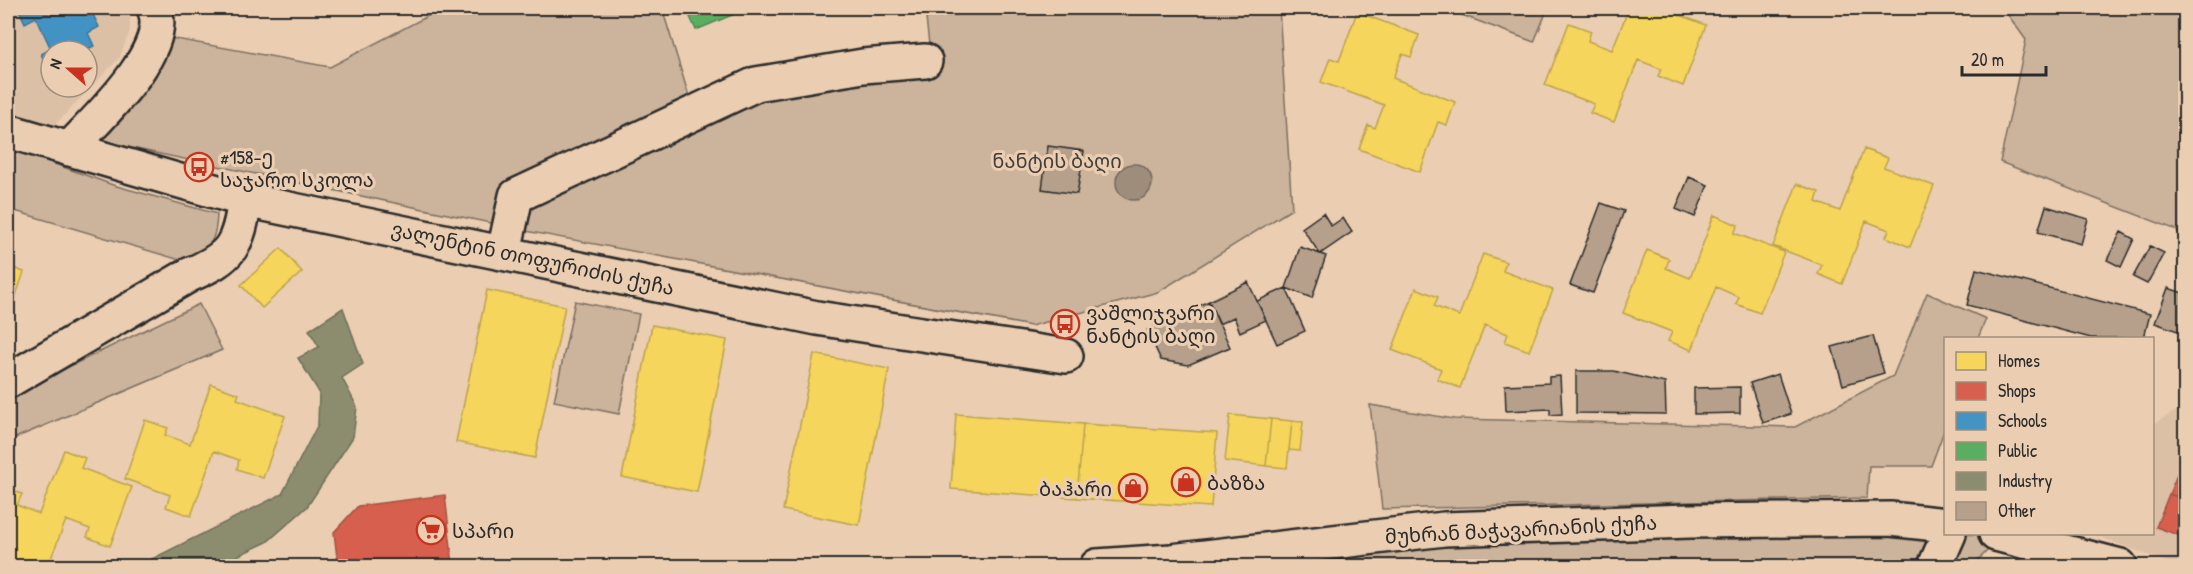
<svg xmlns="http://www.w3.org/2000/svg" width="2193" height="574" viewBox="0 0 2193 574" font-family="'Patrick Hand','Noto Sans Georgian',sans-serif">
  <rect width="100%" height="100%" fill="#ebceb1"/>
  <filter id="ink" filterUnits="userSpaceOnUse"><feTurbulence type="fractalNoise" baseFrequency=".0167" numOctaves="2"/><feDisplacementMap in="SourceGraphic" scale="12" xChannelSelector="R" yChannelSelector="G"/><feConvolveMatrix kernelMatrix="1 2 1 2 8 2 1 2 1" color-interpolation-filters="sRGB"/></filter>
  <g filter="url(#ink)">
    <path fill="#dbc0a6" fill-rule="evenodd" d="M8,8H130V30L120,57L53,127L8,114ZM51,51H87V87H51Z
      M2177,410L2185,415V566H2178L2092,534H2152L2153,424Z"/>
    <path fill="#ccb39b" stroke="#7c6f63" stroke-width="1.5" d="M443,8H662L691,103L500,225L98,141L165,37L330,67Z
      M1018,8H1279L1292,209L1158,292L1031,326L515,229L522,198L754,95L932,72L926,18Z
      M1443,8H1548L1534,42Z
      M2003,8H2185V246L2177,230L2000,162L2026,40Z
      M8,147L113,185L217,214C216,246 208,250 180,260L8,209Z
      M1927,293L1986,319L1978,338H1946L1945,428L1931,466H1869L1867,498L1382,509L1370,405L1454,419L1795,427L1893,376Z
      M575,301L639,314L619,414L554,401Z
      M199,304L222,350L8,441V396Z
      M1946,534L2003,535L1972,566H1097L1369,537Z"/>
    <path fill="#9f8d7c" stroke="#71665c" stroke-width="1.5" d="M1116 182a18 18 0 1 1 36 0a18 18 0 1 1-36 0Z"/>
    <path fill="#f6d55c" stroke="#b9a24d" stroke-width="1.5" d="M1629,8H1661L1706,25L1683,86L1658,76L1661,69L1638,60L1614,122L1590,113L1594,104L1545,85L1569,23L1591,31L1588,41L1612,50Z
      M1357,12L1419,35L1411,57L1402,54L1393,78L1455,102L1447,125L1438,122L1420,172L1359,149L1368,125L1375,128L1384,105L1321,82L1330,58L1339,61Z
      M1864,149L1888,158L1884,167L1934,186L1910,247L1886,237L1889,230L1866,221L1842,284L1818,274L1822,265L1773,246L1797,184L1819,192L1816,202L1840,211Z
      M1714,215L1738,225L1734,233L1784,252L1760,313L1736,304L1739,297L1716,287L1692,350L1668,341L1672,332L1623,313L1647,250L1669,259L1666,268L1690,278Z
      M281,248L302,272L262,308L241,285Z
      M1483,254L1506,262L1503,271L1553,290L1529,351L1505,342L1508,334L1485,325L1460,388L1437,379L1441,369L1392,350L1416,288L1438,297L1434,306L1459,316Z
      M8,266L24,272L8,319Z
      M487,290L565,306L535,458L456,442Z
      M652,325L727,340L697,492L622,477Z
      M814,354L889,369L859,525L783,510Z
      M211,384L239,394L237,399L285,416L263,478L237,469L239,460L214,451L191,516L166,507L170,495L125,479L145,420L168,428L165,435L190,444Z
      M956,414L1083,424L1077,498L951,489Z
      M1230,415L1271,419L1266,466L1225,461Z
      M1271,419L1292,421L1287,468L1266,466Z
      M1292,421L1303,422L1300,451L1289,450Z
      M1083,424L1217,433L1211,507L1077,498Z
      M64,450L85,458L81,468L132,487L110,546L87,537L90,529L66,520L48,566H22L8,560V489L22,494L17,505L39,514Z"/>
    <path fill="#d6604d" stroke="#a35043" stroke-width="1.5" d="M2179,470L2186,472V500L2169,494Z
      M2169,494L2186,500V538L2156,527Z
      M445,495L453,565L338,566L334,532L358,506Z"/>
    <path fill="#4393c3" stroke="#3c7495" stroke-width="1.5" d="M18,8H90L99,27L88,33L94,46L84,51H51V67L48,69L41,54L51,49L36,17L25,23Z"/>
    <path fill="#5aae61" stroke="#4c8751" stroke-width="1.5" d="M686,8H740L742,11L696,30Z"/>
    <path fill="#8c8c6e" stroke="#6f6f5a" stroke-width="1.5" d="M343,308L363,364L342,378L357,407L353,437L307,507L267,542L216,566H138L282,494L318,424L319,392L298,358L319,347L309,330Z"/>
    <path fill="#b6a08c" stroke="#2b2b2b" stroke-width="1.5" d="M1048,146L1084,151L1077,194L1042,189Z
      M1689,177L1708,185L1695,217L1676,209Z
      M1601,203L1624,211L1593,293L1570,285Z
      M2046,206L2088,219L2081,244L2038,232Z
      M1323,213L1331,226L1343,218L1352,232L1320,254L1302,228Z
      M2121,232L2134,239L2121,267L2107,260Z
      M2150,246L2164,253L2147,284L2133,277Z
      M1300,247L1326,256L1312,298L1286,288Z
      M1976,269L2150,314L2144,338H2091L1967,305Z
      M1248,282L1266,320L1240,332L1234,317L1219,324L1209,301Z
      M1286,288L1305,331L1277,344L1257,301Z
      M2168,288L2186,294V334L2155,323Z
      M1209,301L1230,347L1188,365L1161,360L1147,330Z
      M1873,336L1884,373L1843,385L1832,347Z
      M1576,371H1614L1665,383L1666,414L1576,413Z
      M1778,374L1791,414L1763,423L1750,383Z
      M1560,376L1562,414L1550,415V409L1506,411L1505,385L1549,383V377Z
      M1740,387V413L1694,414V388Z"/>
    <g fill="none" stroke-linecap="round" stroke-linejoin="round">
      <g stroke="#2b2b2b" stroke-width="38">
        <path id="minor" d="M8,131L245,200L817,318L1066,356
          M69,149C95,121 173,49 154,8
          M504,252L516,196L756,84L863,66L925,61
          M8,381L189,275C232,257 238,246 245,200
          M1935,566L1949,534"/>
      </g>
      <g stroke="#2b2b2b" stroke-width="38">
        <path id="major" d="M1996,534L2120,566
          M1097,566L1171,561L1444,529L1690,521L1890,519L1946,525"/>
      </g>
      <use href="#minor" stroke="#ebceb1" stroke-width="33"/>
      <use href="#major" stroke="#ebceb1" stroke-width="33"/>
    </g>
  </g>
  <defs>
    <g id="bus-ring" transform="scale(1.5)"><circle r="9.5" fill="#ebceb1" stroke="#c8321e" stroke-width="1.5"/><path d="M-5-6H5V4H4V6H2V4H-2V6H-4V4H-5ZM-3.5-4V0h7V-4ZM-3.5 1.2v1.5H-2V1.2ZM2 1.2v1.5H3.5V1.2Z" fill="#c8321e"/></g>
    <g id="shop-ring" transform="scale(1.5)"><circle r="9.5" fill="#ebceb1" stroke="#c8321e" stroke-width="1.5"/><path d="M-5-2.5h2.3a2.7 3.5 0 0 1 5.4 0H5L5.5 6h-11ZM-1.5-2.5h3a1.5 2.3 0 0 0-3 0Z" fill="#c8321e"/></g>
    <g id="supermarket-ring" transform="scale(1.5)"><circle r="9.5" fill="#ebceb1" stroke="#c8321e" stroke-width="1.5"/><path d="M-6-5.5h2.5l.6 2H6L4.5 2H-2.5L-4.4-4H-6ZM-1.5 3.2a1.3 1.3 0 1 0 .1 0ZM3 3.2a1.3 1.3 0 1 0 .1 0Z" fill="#c8321e"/></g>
  </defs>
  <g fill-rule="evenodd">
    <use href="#bus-ring" x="199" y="167"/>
    <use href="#bus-ring" x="1065" y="324"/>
    <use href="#shop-ring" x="1186" y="482"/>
    <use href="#shop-ring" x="1133" y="488"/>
    <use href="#supermarket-ring" x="431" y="530"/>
  </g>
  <g text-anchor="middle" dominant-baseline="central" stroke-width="6" stroke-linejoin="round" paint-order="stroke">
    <g font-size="20" fill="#2b2b2b" stroke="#ebceb1" text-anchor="start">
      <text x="220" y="156">#158-ე<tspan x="220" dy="23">საჯარო სკოლა</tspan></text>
      <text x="1086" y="312">ვაშლიჯვარი<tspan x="1086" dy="23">ნანტის ბაღი</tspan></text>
      <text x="1207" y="482">ბაზზა</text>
      <text x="1112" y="488" text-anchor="end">ბაჰარი</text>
      <text x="452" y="530">სპარი</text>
    </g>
    <g font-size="20" fill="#433f3c" stroke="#ebceb1">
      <text x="1057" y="160">ნანტის ბაღი</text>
    </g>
    <g font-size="20" fill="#2b2b2b" stroke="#ebceb1">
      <text transform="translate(533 258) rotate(12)">ვალენტინ თოფურიძის ქუჩა</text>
      <text transform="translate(1521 529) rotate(-3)">მუხრან მაჭავარიანის ქუჩა</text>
    </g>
  </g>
  <rect width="2193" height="574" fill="none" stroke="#ebceb1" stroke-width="30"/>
  <rect x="15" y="15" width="2163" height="544" fill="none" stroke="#2b2b2b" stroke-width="2" filter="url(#ink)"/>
  <rect x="1944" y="337" width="210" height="198" fill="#ebceb1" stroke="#9e8d7b" stroke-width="1.5"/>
  <rect x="1956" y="352" width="30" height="18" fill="#f6d55c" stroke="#9e8d7b" stroke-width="1.5"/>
  <text x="1998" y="367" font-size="18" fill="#2b2b2b">Homes</text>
  <rect x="1956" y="382" width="30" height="18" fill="#d6604d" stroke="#9e8d7b" stroke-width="1.5"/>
  <text x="1998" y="397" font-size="18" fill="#2b2b2b">Shops</text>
  <rect x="1956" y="412" width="30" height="18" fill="#4393c3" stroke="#9e8d7b" stroke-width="1.5"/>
  <text x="1998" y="427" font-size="18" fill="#2b2b2b">Schools</text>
  <rect x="1956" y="442" width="30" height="18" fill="#5aae61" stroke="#9e8d7b" stroke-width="1.5"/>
  <text x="1998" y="457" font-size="18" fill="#2b2b2b">Public</text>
  <rect x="1956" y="472" width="30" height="18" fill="#8c8c6e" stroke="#9e8d7b" stroke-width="1.5"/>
  <text x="1998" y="487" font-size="18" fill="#2b2b2b">Industry</text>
  <rect x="1956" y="502" width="30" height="18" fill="#b6a08c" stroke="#9e8d7b" stroke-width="1.5"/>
  <text x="1998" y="517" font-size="18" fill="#2b2b2b">Other</text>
  <g transform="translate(69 69) rotate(291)"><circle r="28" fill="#ebceb1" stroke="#9e8d7b" stroke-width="1.5"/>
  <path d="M0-4.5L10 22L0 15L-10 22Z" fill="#c8321e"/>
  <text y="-9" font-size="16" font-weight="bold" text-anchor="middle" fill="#2b2b2b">N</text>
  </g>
  <path d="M1962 66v9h84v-9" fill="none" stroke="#2b2b2b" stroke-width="3"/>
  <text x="1971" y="66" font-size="18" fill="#2b2b2b" stroke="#ebceb1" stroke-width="4.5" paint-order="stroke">20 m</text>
</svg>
